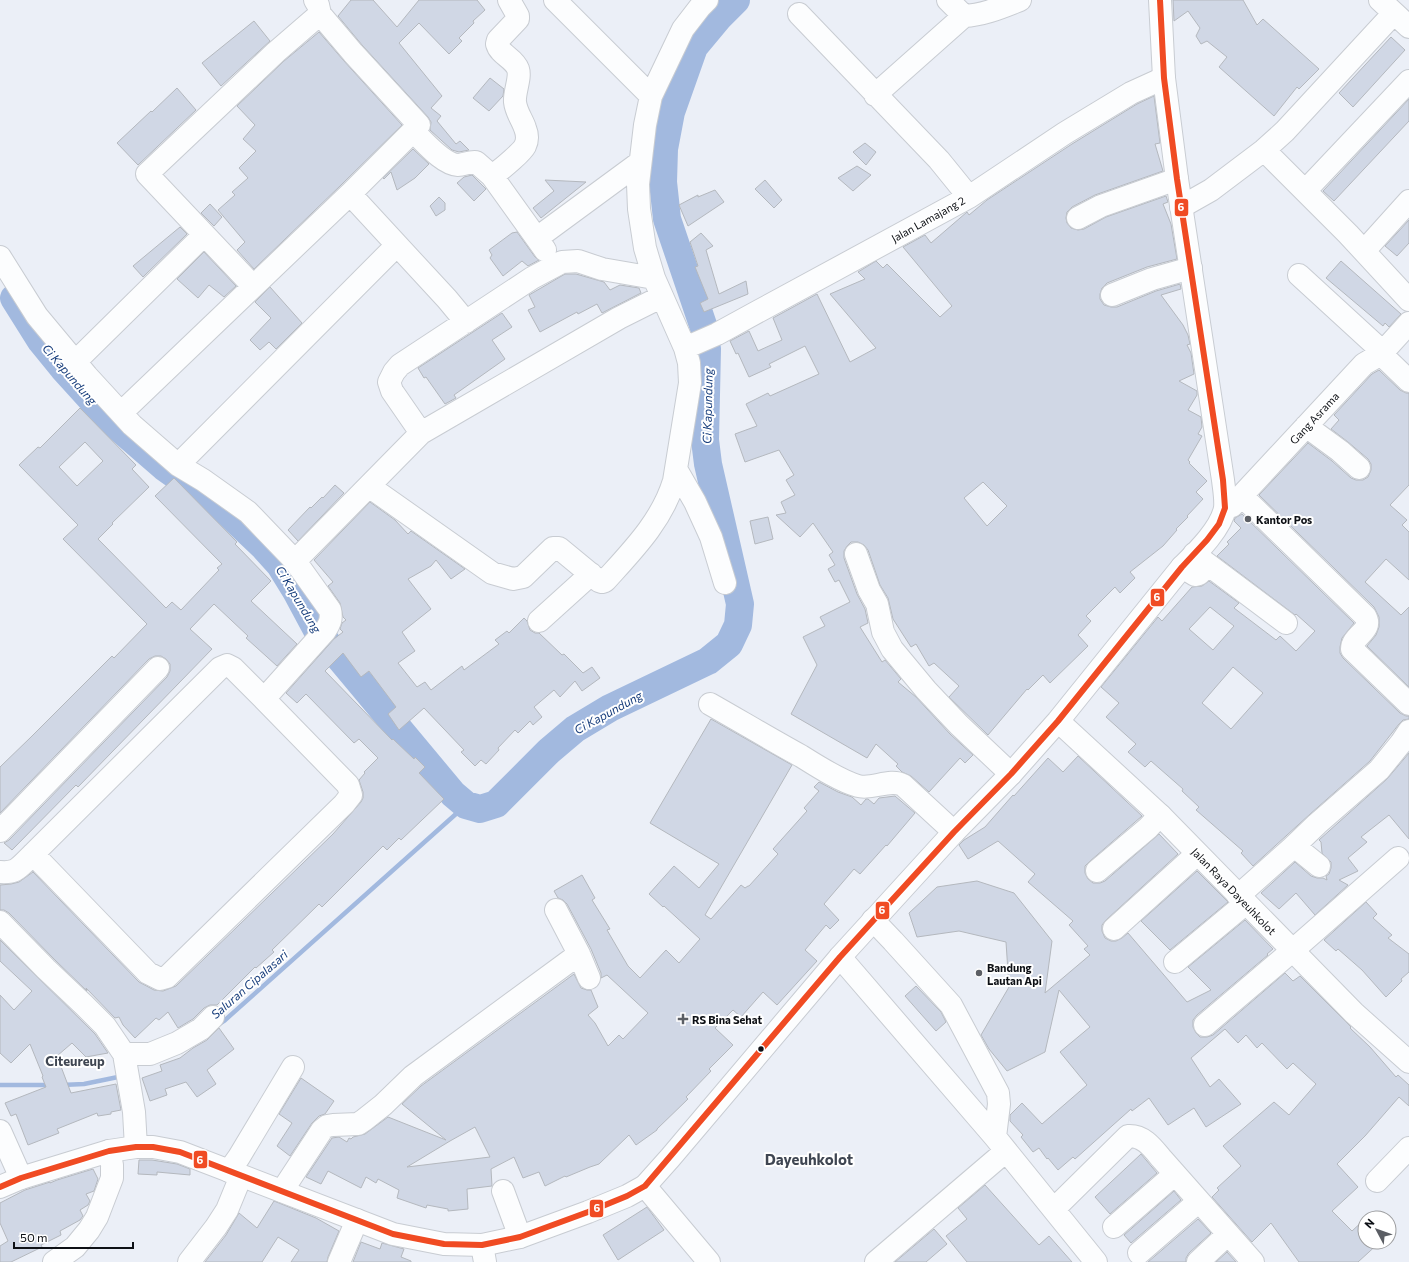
<svg xmlns="http://www.w3.org/2000/svg" width="1409" height="1262" viewBox="0 0 1409 1262" font-family="Commissioner,sans-serif">
  <rect width="100%" height="100%" fill="#ebeff7"/>
  <g fill="none" stroke-linecap="round" stroke-linejoin="round">
    <path stroke="#a2b9df" stroke-width="4.5" d="M218,1025L224,1021L466,805
      M0,1085H50
      M62,1085L84,1084L118,1077L121,1075"/>
    <path stroke="#a2b9df" stroke-width="28" d="M14,298L41,341L63,368L112,422L164,467L226,511L263,546L280,565L296,591L318,632L453,794L466,805L480,809L496,804L549,751L575,729L610,708L708,661L729,644L738,625L740,604L708,464L705,440L707,349L704,328L667,219L663,182L664,149L671,112L694,47L719,17L736,0"/>
  </g>
  <path fill="#d0d7e5" stroke="#b4b8be" fill-rule="evenodd" d="M351,0H373L397,27L419,0H477L485,10L473,21L474,23L459,38L462,41L449,54L419,23L399,43L442,96L431,108L441,116L437,121L456,144L460,141L469,150L459,152L452,150L430,130L431,122L428,117L362,45L338,16Z
    M1173,0H1243L1257,25L1263,19L1319,69L1299,89L1297,87L1274,116L1219,67L1227,57L1207,41L1201,44L1196,36L1200,28L1188,11L1174,21Z
    M254,21L270,41L221,86L202,63Z
    M319,32L344,61L402,125L341,185L254,269L237,250L245,242L218,210L235,195L232,192L248,178L239,168L256,151L243,139L255,125L237,106L284,61Z
    M1391,37L1405,50L1353,107L1339,93Z
    M490,78L504,89L503,96L489,111L473,98Z
    M177,88L196,110L138,165L117,143L151,111L152,112Z
    M1154,96L1160,143L1155,144L1163,171L1095,195L1072,207L1067,212L1066,218L1067,223L1071,228L1078,230L1084,229L1106,217L1166,196L1168,202L1163,204L1171,224L1177,259L1147,267L1107,283L1102,288L1100,294V299L1104,305L1111,307H1117L1156,291L1180,284L1181,289L1161,295L1183,325L1188,335L1190,344L1187,345L1191,353L1194,374L1179,381L1197,391V395L1188,410L1201,417L1202,427L1198,434L1202,436L1188,460L1190,462L1189,463L1207,481L1196,492L1203,499L1187,516L1188,517L1176,529L1177,530L1163,546L1130,572L1135,578L1120,593L1115,587L1086,616L1091,621L1078,635L1088,646L1050,683L1043,675L1028,690L1027,689L988,735L949,697L959,686L934,663L929,666L916,644L911,647L893,619L888,598L880,585L868,550L864,545L858,542H851L847,546L844,551V558L857,594L865,609L868,623L860,627L882,662L885,660L901,679L898,682L916,697L950,734L973,755L965,763L960,758L929,792L911,776L902,772L896,766L898,764L876,744L867,758L791,714L817,665L803,637L825,626L820,617L850,602L839,580L835,582L828,569L835,565L829,555L833,552L813,523L800,537L776,515L786,513L781,502L795,495L786,480L794,475L779,450L745,462L735,434L757,426L746,404L768,393L770,396L819,374L805,346L769,364L771,367L749,377L738,353L736,354L730,341L749,331L758,351L782,340L773,318L817,294L850,362L876,348L830,294L865,279L858,272L876,261L883,268L887,264L940,317L952,306L903,247L925,235L931,243L967,212L969,215L987,200L1072,144L1137,104ZM983,482L1007,506L987,526L964,498Z
    M1409,99V121L1334,201L1323,191Z
    M865,143L876,152L866,165L853,152Z
    M413,149L429,164L415,178L397,190L391,172L384,179L383,178Z
    M857,166L871,175L853,191L838,178Z
    M472,175L486,189L474,201L457,183L464,177Z
    M545,180L586,182L541,218L533,208L554,191Z
    M765,180L782,200L774,208L755,189Z
    M715,190L724,202L688,226L679,205L698,195V197Z
    M439,197L445,203V210L436,216L430,206Z
    M210,204L222,217L214,226L201,213Z
    M1409,220V243L1397,256L1385,246Z
    M180,227L187,234L143,277L133,266Z
    M517,232L535,257L539,260L528,266L522,261L503,276L490,258L492,255L489,250L512,233Z
    M701,233L713,246L706,250L719,294L746,281L748,294L704,312L700,303L708,299L695,267L698,266L690,242Z
    M204,252L236,286L224,297L209,285L198,298L177,279Z
    M1341,261L1401,314L1389,327L1385,323L1383,326L1326,278Z
    M565,274H576L604,282L610,290L620,285L639,288L641,293L602,313L597,304L578,314L577,312L540,332L528,310L535,307L529,295Z
    M270,287L302,323L276,349L269,342L260,350L250,340L271,318L255,302Z
    M502,313L512,327L492,340L505,359L454,395L456,398L445,404L426,377L424,378L418,368Z
    M1379,370L1400,390L1406,393H1409V485L1390,505L1407,520L1402,525L1409,532V580L1386,559L1365,582L1401,615L1409,607V687L1367,646L1376,635L1379,627V617L1374,607L1259,495L1308,443L1332,461L1351,478L1356,480H1363L1368,477L1371,470V464L1368,459L1348,442L1331,429L1339,420L1334,415L1372,374Z
    M80,408L136,465L132,469L149,487L112,523L113,524L98,539L166,608L172,602L181,610L219,570L217,568L222,564L155,496L174,478L237,542L235,544L271,581L251,601L297,644L277,666L246,638L248,636L214,604L190,629L212,649L78,787L76,785L12,850L4,843L9,840L167,677L170,671V664L166,659L161,656H155L149,659L0,813V767L31,737L112,656L114,658L147,624L63,539L78,525L19,465L38,447L40,448ZM85,442L103,461L77,486L59,467Z
    M335,485L344,493L298,541L288,530L310,507L311,508L322,497L323,498Z
    M370,502L395,520L408,534L411,531L465,569L451,579L436,560L431,566L408,579L431,609L402,632L415,651L398,663L417,687L425,682L431,690L462,666L464,670L499,644L495,640L507,631L509,633L524,618L527,621L530,630L535,633H539L562,655L564,654L583,673L592,667L600,678L582,691L575,681L560,697L554,690L534,707L542,717L533,725L530,721L518,733L515,730L498,748L499,750L486,764L481,760L475,766L461,752L464,750L424,708L399,730L388,714L396,707L369,671L361,677L343,653L325,671L392,740L393,739L414,759L415,757L425,767L419,773L444,799L401,840L399,838L387,850L383,846L322,907L319,904L272,950L274,952L256,968L255,967L217,1005H210L204,1008L193,1019L178,1028L168,1012L159,1020L156,1018L135,1038L123,1025L119,1017L115,1018L86,988L87,991L55,960L9,913L4,910H0V885L11,884L19,882L33,872L139,982L154,990L163,991L176,986L333,834L361,802L363,798V792L359,780L365,773L364,772L378,758L359,739L354,743L306,694L297,703L286,693L334,639L343,632L340,629L342,623L346,620L343,617L340,603L328,586L333,582L314,560Z
    M1242,514L1354,623L1342,638L1340,647V653L1343,658L1400,713L1406,716H1409V719L1403,720L1399,724L1370,761L1309,815L1253,866L1241,853L1243,851L1196,810L1199,807L1182,791L1183,789L1151,761L1145,767L1128,752L1136,744L1106,717L1119,703L1101,687L1158,617L1162,621L1192,587L1202,586L1209,581L1239,603L1234,608L1276,640L1280,636L1296,651L1315,631L1296,614L1295,615L1217,556L1229,544L1227,542L1241,528L1234,521L1235,518ZM1210,607L1234,626L1213,650L1189,629ZM1233,667L1263,693L1231,729L1202,703Z
    M768,517L773,539L755,544L750,521Z
    M711,719L792,765L705,915L711,919L741,885L745,888L748,886H749L778,854L773,849L807,811L804,808L819,791L814,787L819,782L838,792L852,797L861,805L866,799H868L874,804L879,798L895,796L915,813L887,846L886,845L860,874L854,869L824,904L839,920L830,929L826,925L805,950L817,961L777,1005L763,992L741,1017L733,1010L715,1028L733,1045L709,1069L711,1071L686,1097L688,1099L657,1129V1130L636,1145L629,1135L599,1164L590,1167L566,1177L565,1176L545,1186L539,1172L523,1178L514,1157L491,1169L492,1186L467,1189L468,1209L448,1211V1209L427,1205L426,1208L397,1198L399,1190L378,1179L376,1183L366,1177L361,1188L328,1171L321,1184L306,1177L332,1138L339,1137L347,1142L349,1138L351,1139L353,1137L365,1134L388,1117L446,1140L402,1104L421,1086L574,974L581,988L587,990H591L598,1007L588,1015L595,1023L608,1046L619,1035L623,1039L648,1013L607,975L601,978V973L591,949L567,904L563,900L558,898L554,891L582,875L595,898L592,900L610,929L607,930L628,966L640,978L666,950L679,963L700,939L664,906L663,907L649,894L674,866L699,888L719,864L650,823ZM475,1127L490,1157L407,1167L450,1141Z
    M1409,753V839L1389,815L1361,837L1367,842L1348,858L1358,871L1339,880L1348,885L1315,915L1296,893L1279,909L1261,893L1295,862L1311,876L1317,878H1323L1327,880L1326,876L1329,874L1331,868V862L1322,853L1321,842L1319,840L1387,779Z
    M1078,756L1142,816L1089,862L1085,866V873L1088,879L1093,883H1100L1105,881L1159,834L1178,854L1106,920L1102,925V931L1105,938L1111,941H1116L1122,938L1128,933L1187,1002L1211,990L1188,967L1245,920L1273,949L1267,954L1268,955L1197,1015L1193,1020V1027L1196,1033L1200,1037H1207L1213,1035L1285,973L1293,981L1300,976L1351,1027L1350,1028L1370,1047L1396,1077L1398,1075L1409,1085V1106L1399,1097L1365,1136L1337,1164L1358,1187L1332,1211L1352,1231L1365,1219V1242H1380L1358,1262H1299L1271,1223L1252,1242L1212,1197L1219,1190L1217,1188L1241,1166L1223,1146L1274,1102L1289,1115L1316,1084L1293,1063L1287,1069L1262,1043L1257,1048L1246,1035L1238,1043L1225,1029L1191,1058L1210,1087L1219,1079L1241,1104L1206,1127L1194,1108L1168,1125L1149,1098L1132,1111L1131,1109L1075,1159L1073,1157L1058,1170L1048,1158L1047,1159L1039,1148L1033,1152L1021,1137L1023,1135L1010,1121V1115L1022,1103L1042,1124L1087,1085L1060,1052L1090,1027L1059,990L1045,1052L1007,1071L989,1049L981,1035L1009,987L1006,942L959,931L917,937L909,913L937,887L977,881L1014,893L1052,941L1045,993L1090,955L1084,949L1088,946L1069,925L1073,921L1028,882L1035,874L998,841L968,859L959,845L964,840L985,827L1013,795L1014,796L1048,758L1063,772Z
    M1197,871L1228,902L1170,950L1141,921Z
    M1366,902L1377,914L1373,918L1392,935L1388,938L1409,954V972L1401,979L1402,981L1386,997L1362,970L1338,949L1336,951L1324,940Z
    M0,940L95,1034L108,1053L86,1057L72,1043L57,1056L71,1093L116,1084L121,1110L111,1112V1114L98,1116L97,1113L57,1129L59,1133L28,1145L16,1114L11,1116L5,1103L46,1087L42,1077L43,1076L30,1044L11,1063L0,1053V995L14,1010L32,991L0,961Z
    M916,986L941,1012L946,1022L936,1031L905,996Z
    M219,1028L234,1049L207,1070L216,1084L197,1097L186,1082L165,1089L167,1095L150,1101L142,1078L162,1071L160,1065L180,1058L193,1048L207,1040Z
    M301,1078L334,1101L325,1114L319,1116L312,1123L290,1156L277,1146L292,1123L279,1114Z
    M1141,1154L1157,1173L1110,1214L1095,1197Z
    M139,1160H152L177,1164L190,1169V1175L157,1172V1175L138,1174Z
    M93,1169L98,1179L94,1191L86,1194L90,1201L88,1205L80,1210L83,1216L80,1220L60,1231L61,1235L41,1245L42,1247L11,1262H0V1246L8,1241L0,1223V1203L25,1190L50,1182V1183L57,1180Z
    M985,1185L1039,1245L1049,1236L1072,1262H967L946,1236L967,1219L958,1208Z
    M1174,1191L1181,1200L1131,1243L1124,1235Z
    M274,1201L316,1218L339,1231L328,1257L327,1262H291L299,1250L278,1237L262,1262H205L226,1235L239,1213L257,1228Z
    M647,1207L664,1230L618,1260L603,1235Z
    M1198,1219L1211,1233L1189,1253L1186,1258V1262H1148Z
    M934,1229L947,1244L926,1262H895Z
    M361,1242L380,1249L382,1243L404,1249L401,1257L411,1261V1262H353Z
    M1227,1252L1236,1262H1216Z"/>
  <g fill="none" stroke-linecap="round" stroke-linejoin="round">
    <g stroke="#c8ccd2" stroke-width="24">
      <path id="minor" d="M555,0L651,96
        M948,0L964,16
        M1380,0L1409,27
        M320,14L353,53L419,125L350,194
        M799,14L939,160L969,197
        M875,95L964,16C984,15 1002,7 1020,0
        M413,131C424,141 442,164 458,165C464,165 470,161 476,162L492,176L496,173C503,168 522,152 525,146C528,140 527,133 525,128C522,119 516,112 515,102C514,92 521,78 518,69C514,58 500,55 497,44L498,40L518,19V16L509,0
        M1264,150L1348,234L1409,300
        M492,176L545,250
        M1306,190L1409,81
        M1181,207L1211,190L1264,150L1285,131L1394,13
        M1078,218L1101,206L1177,179
        M537,238L639,163
        M1364,251L1409,201
        M0,257L37,316L87,376L121,413L132,425L178,465L203,480L248,512L295,561L330,610C332,619 330,623 325,631L264,699L233,668L227,665L220,668L26,861C17,870 14,873 0,872
        M1299,275L1383,352
        M253,286L147,174L276,52L320,14L318,5L315,0
        M1112,295L1152,279L1191,268
        M685,348L717,334L759,311L969,197L1065,133L1131,93L1164,78
        M1381,354L1409,381
        M75,362L204,235
        M121,413L350,194L447,299L466,322
        M1306,426L1340,451L1359,468
        M421,433L392,391L389,382L394,372L400,365L532,278L562,262L578,261L602,269L654,278
        M178,465L397,245
        M676,469L695,502L711,537L725,583
        M370,487L492,573L513,579L523,577L553,548H559L599,581L602,582L605,581C632,551 662,521 674,481L690,383L689,363L685,348L654,278L645,248L639,209L638,184L645,125L651,96L683,29L700,7L707,0
        M1242,496L1365,616C1374,631 1352,635 1352,649L1409,704
        M1232,506L1364,364L1381,354L1409,323
        M856,554L869,590L877,604L883,632L892,649L926,690L959,725L1011,774
        M1194,554L1286,623
        M295,561L421,433L619,318L661,297
        M1182,567L1195,575L1199,574L1208,565
        M539,621L591,574
        M710,704C740,721 770,739 801,756C817,766 840,781 858,786C873,790 889,778 903,785L954,832
        M0,831L158,668
        M1292,848L1317,824L1379,770L1401,743L1409,731
        M33,854L148,973L160,979L167,977L344,804L351,795L348,785L264,699
        M1097,871L1148,828L1160,815
        M1238,896L1292,848L1298,849L1319,866
        M556,910L579,954L589,978
        M873,920L893,941L951,1005L998,1093L999,1104L995,1137
        M0,922L46,969L84,1005L105,1026L124,1054L134,1112L136,1147
        M1114,929L1197,854
        M840,957L995,1137L1096,1262
        M1175,962L1246,903
        M1205,1025L1292,951L1398,858
        M124,1054H150L177,1043L201,1029L213,1017
        M0,1131L21,1178
        M229,1171L239,1157L293,1067
        M1377,1181L1409,1148
        M645,1186L709,1262
        M282,1191L322,1130L327,1126L333,1125L358,1124L364,1120L383,1105L413,1076L579,954
        M503,1191L520,1237
        M1054,1209L1128,1136C1143,1135 1152,1147 1161,1158L1253,1262
        M1114,1227L1175,1174
        M482,1245L485,1262
        M1139,1253L1199,1201
        M54,1262L75,1247L89,1230L97,1217L112,1178V1165L109,1151
        M189,1262L216,1227L227,1210L241,1176
        M339,1262L357,1220
        M876,1262L1006,1151
        M1198,1262L1228,1234"/>
    </g>
    <g stroke="#c8ccd2" stroke-width="24">
      <path id="major" d="M1058,721L1160,815L1354,1013L1409,1062
        M0,1187L21,1178L109,1151L136,1147H153L180,1152L393,1234L444,1244L482,1245L520,1237L588,1212L627,1196L645,1186L670,1158L840,957L954,832L1011,774L1058,721L1182,567C1196,553 1221,529 1225,508C1226,499 1224,489 1223,480L1177,179L1164,78L1160,0"/>
    </g>
    <use href="#minor" stroke="#fcfdfe" stroke-width="22"/>
    <use href="#major" stroke="#fcfdfe" stroke-width="22"/>
    <g stroke="#fff" stroke-width="9">
      <path id="bus-1" d="M0,1187L21,1178L109,1151L136,1147H153L180,1152L393,1234L444,1244L482,1245L520,1237L588,1212L627,1196L645,1186L840,957L954,832L1011,774L1058,721L1182,567L1207,540L1219,524L1225,508L1223,480L1177,179L1164,78L1160,0"/>
    </g>
    <use href="#bus-1" stroke="#f04b23" stroke-width="6"/>
  </g>
  <g fill="#5b5e64" stroke="#fff" stroke-width="1.5">
    <circle cx="1248" cy="519" r="4"/>
    <circle cx="979" cy="973" r="4"/>
    <path d="M681 1013h4v4h4v4h-4v4h-4v-4h-4v-4h4z"/>
  </g>
  <circle fill="#0d1015" stroke="#fff" stroke-width="1.5" cx="761" cy="1049" r="3.5"/>
  <g text-anchor="middle" dominant-baseline="central" stroke-width="4" stroke-linejoin="round" paint-order="stroke">
    <g font-size="11" fill="#0d1015" stroke="#fff">
      <text transform="translate(928 219) rotate(-29)">Jalan Lamajang 2</text>
      <text transform="translate(1314 418) rotate(-47)">Gang Asrama</text>
      <text transform="translate(1234 891) rotate(46)">Jalan Raya Dayeuhkolot</text>
    </g>
    <g font-size="11" font-weight="bold" fill="#0d1015" stroke="#fff" text-anchor="start">
      <text x="1256" y="519">Kantor Pos</text>
      <text x="987" y="967">Bandung<tspan x="987" dy="13">Lautan Api</tspan></text>
      <text x="692" y="1019">RS Bina Sehat</text>
    </g>
    <g font-size="12" font-style="italic" fill="#183e7c" stroke="#fff">
      <text transform="translate(70 374) rotate(49)">Ci Kapundung</text>
      <text transform="translate(707 406) rotate(-89)">Ci Kapundung</text>
      <text transform="translate(299 599) rotate(59)">Ci Kapundung</text>
      <text transform="translate(608 712) rotate(-29)">Ci Kapundung</text>
      <text transform="translate(249 984) rotate(-41)">Saluran Cipalasari</text>
    </g>
    <g font-size="13" font-weight="bold" fill="#3f4652" stroke="#fff">
      <text x="75" y="1061">Citeureup</text>
    </g>
    <g font-size="15" font-weight="bold" fill="#3f4652" stroke="#fff">
      <text x="809" y="1159">Dayeuhkolot</text>
    </g>
  </g>
  <g stroke="#fff" stroke-width="1.5">
    <rect x="1174" y="198" width="15" height="19" rx="4" fill="#f04b23"/>
    <rect x="1150" y="588" width="15" height="19" rx="4" fill="#f04b23"/>
    <rect x="875" y="901" width="15" height="19" rx="4" fill="#f04b23"/>
    <rect x="193" y="1150" width="15" height="19" rx="4" fill="#f04b23"/>
    <rect x="589" y="1199" width="15" height="19" rx="4" fill="#f04b23"/>
  </g>
  <g font-size="11" text-anchor="middle" font-weight="bold" fill="#fff">
    <text x="1181" y="211">6</text>
    <text x="1157" y="601">6</text>
    <text x="882" y="914">6</text>
    <text x="200" y="1164">6</text>
    <text x="597" y="1212">6</text>
  </g>
  <g transform="translate(1377 1230) rotate(311)"><circle r="19" fill="#ffffff" stroke="#9e9fa1"/>
  <path d="M0-3L7 15L0 10L-7 15Z" fill="#5b5e64"/>
  <text y="-6" font-size="11" font-weight="bold" text-anchor="middle" fill="#0d1015">N</text>
  </g>
  <path d="M14 1242v6h119v-6" fill="none" stroke="#0d1015" stroke-width="2"/>
  <text x="20" y="1242" font-size="12" fill="#0d1015" stroke="#ffffff" stroke-width="3" paint-order="stroke">50 m</text>
</svg>
